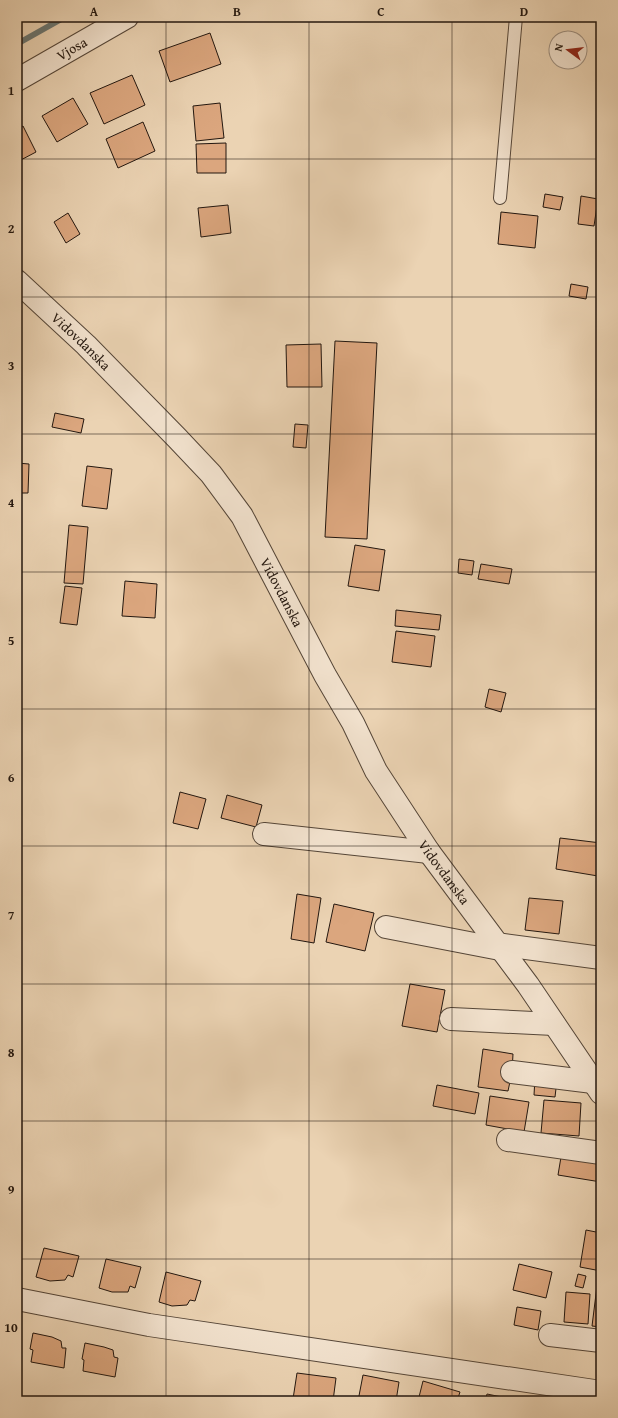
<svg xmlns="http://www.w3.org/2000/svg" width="618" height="1418" viewBox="0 0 618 1418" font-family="'Gentium Book Plus',serif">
  <rect width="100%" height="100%" fill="#ebd3b3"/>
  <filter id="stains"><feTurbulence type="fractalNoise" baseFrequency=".005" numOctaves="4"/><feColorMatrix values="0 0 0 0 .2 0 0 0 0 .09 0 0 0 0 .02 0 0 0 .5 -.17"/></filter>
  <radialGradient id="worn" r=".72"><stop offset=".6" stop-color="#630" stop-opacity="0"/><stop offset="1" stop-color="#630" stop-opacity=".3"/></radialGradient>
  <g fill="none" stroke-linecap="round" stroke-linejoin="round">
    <path stroke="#6a7672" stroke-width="6" d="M17,44L65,17"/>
  </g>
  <path fill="#dba67e" stroke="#23170f" d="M210,33L221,64L170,82L159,51Z
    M132,75L145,105L104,124L90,93Z
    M73,98L88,124L57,142L42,116Z
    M220,103L224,138L196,141L193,106Z
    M143,122L155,151L118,168L106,139Z
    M23,126L36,152L17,162V129Z
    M226,143V173H197L196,144Z
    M545,194L563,197L560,210L543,207Z
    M581,196L598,199L594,226L578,224Z
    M228,205L231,233L201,237L198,208Z
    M501,212L538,216L535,248L498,244Z
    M68,213L80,234L66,243L54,222Z
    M571,284L588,287L586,299L569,296Z
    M335,341L377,343L367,539L325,537Z
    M321,344L322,387H287L286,345Z
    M55,413L84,419L81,433L52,427Z
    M295,424L308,425L306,448L293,447Z
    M17,463L29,464L28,493H17Z
    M87,466L112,469L107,509L82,506Z
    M69,525L88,527L83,584L64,583Z
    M355,545L385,550L379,591L348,586Z
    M459,559L474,561L472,575L458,573Z
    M481,564L512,569L509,584L478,579Z
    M125,581L157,584L155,618L122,616Z
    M65,586L82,588L77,625L60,623Z
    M396,610L441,615L439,630L395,626Z
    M396,631L435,636L431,667L392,662Z
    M489,689L506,693L501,712L485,707Z
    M180,792L206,799L198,829L173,823Z
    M227,795L262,805L256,827L221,818Z
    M560,838L601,843L598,876L556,869Z
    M297,894L321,898L314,943L291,939Z
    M529,898L563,901L559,934L525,930Z
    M334,904L374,913L365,951L326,942Z
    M410,984L445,990L437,1032L402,1026Z
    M483,1049L513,1054L512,1072L508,1091L478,1087Z
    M535,1078L557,1080L555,1097L534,1095Z
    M437,1085L479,1093L475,1114L433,1106Z
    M490,1096L529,1102L524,1132L486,1125Z
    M544,1100L581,1103L579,1136L541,1133Z
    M561,1157L601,1163V1182L558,1175Z
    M586,1230L601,1233V1271L580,1267Z
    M44,1248L79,1256L73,1277L68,1275L65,1280L50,1281L36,1277Z
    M106,1259L141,1267L135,1288L130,1286L128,1292H112L99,1288Z
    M519,1264L552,1272L546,1298L513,1290Z
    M166,1272L201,1281L195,1301L190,1300L187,1305L172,1306L159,1302Z
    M578,1274L586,1276L583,1288L575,1286Z
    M597,1286L601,1287V1327L592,1326Z
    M566,1292L590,1294L588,1324L564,1322Z
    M517,1307L541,1311L538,1330L514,1325Z
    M33,1333L52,1337L61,1341L62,1348H66L64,1368L31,1362L33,1350L30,1349Z
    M85,1343L104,1347L113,1350L114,1357L118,1358L115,1377L83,1371L84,1360L82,1359Z
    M297,1373L336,1378L333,1401H311L293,1399Z
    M363,1375L399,1382L396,1401H358Z
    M423,1381L460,1392L457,1401H418Z
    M487,1394L521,1401H485Z"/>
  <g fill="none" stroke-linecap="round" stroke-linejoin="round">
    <g stroke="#554638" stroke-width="14">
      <path id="lane" d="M500,198L516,17"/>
    </g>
    <g stroke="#554638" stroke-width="24">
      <g id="street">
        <path id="s1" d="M17,80L127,17"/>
        <path id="s2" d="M17,281L86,345L177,438L211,474L242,516L325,675L353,723L376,771L429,852L528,985L601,1093"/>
        <path d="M264,834L429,852"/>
        <path d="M386,927L500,949"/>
        <path d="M496,944L601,958"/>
        <path d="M451,1019L554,1024"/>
        <path d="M512,1072L593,1082"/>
        <path d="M508,1140L601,1153"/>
        <path d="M17,1299L149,1325L601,1392"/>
        <path d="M550,1335L601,1341"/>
      </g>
    </g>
    <use href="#lane" stroke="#f2e2ce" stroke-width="12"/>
    <use href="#street" stroke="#f2e2ce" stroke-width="22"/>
  </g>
  <path fill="none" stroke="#23170f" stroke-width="1" stroke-opacity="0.55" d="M166,17V1401M309,17V1401M452,17V1401M17,159H601M17,297H601M17,434H601M17,572H601M17,709H601M17,846H601M17,984H601M17,1121H601M17,1259H601"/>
  <g text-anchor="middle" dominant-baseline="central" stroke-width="3" stroke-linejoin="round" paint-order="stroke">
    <g font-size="14" fill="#23170f" stroke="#f2e2ce">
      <text stroke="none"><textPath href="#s1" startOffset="63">Vjosa</textPath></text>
      <text stroke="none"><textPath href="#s2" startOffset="88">Vidovdanska</textPath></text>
      <text stroke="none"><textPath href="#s2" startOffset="412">Vidovdanska</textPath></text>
      <text stroke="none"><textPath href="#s2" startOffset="736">Vidovdanska</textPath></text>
    </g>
  </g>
  <rect width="618" height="1418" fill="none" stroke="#ebd3b3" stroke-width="44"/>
  <g transform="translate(568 50) rotate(285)"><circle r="19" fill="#f2e2ce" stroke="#9f9182"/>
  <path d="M0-3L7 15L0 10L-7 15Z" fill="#8f2418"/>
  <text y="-6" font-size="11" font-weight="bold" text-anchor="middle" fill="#23170f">N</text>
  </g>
  <rect x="22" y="22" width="574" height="1374" fill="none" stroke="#23170f" stroke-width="1.5"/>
  <g font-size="13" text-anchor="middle" font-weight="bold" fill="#23170f">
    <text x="94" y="16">A</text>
    <text x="237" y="16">B</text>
    <text x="381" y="16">C</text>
    <text x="524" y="16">D</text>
    <text x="11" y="95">1</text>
    <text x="11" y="233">2</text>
    <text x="11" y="370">3</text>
    <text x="11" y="507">4</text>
    <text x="11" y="645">5</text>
    <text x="11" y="782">6</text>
    <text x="11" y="920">7</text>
    <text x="11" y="1057">8</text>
    <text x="11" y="1194">9</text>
    <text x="11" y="1332">10</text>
  </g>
  <rect width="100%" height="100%" filter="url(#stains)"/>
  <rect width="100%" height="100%" fill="url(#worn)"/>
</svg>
